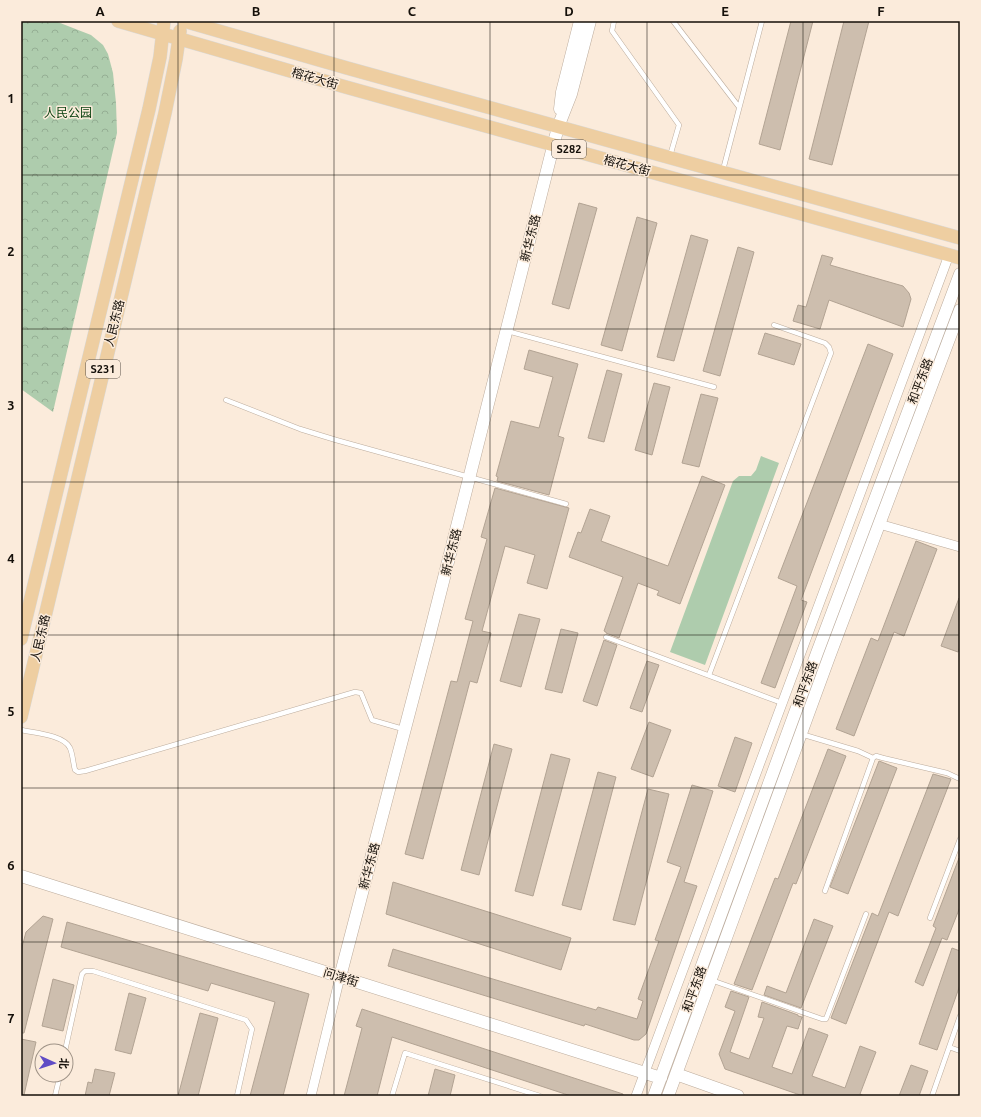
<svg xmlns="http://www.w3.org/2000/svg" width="981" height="1117" viewBox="0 0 981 1117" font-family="Ubuntu,'Noto Sans SC',sans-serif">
  <defs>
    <pattern id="park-crowns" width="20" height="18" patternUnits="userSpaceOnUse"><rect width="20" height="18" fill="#aeccad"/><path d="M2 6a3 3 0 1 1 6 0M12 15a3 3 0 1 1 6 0" fill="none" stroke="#95ae94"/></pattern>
  </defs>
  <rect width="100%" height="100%" fill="#fbebdb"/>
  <path fill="#aeccad" d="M761,456L779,463L705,665L670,652L733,481L739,476H751L756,470Z"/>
  <path fill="url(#park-crowns)" d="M21,21H55L91,35L103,45L108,54L113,73L116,103L117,133L53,412L21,389Z"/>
  <path fill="#cdbeae" stroke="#b2a393" d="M791,21H813L780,150L759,144Z
    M844,21H869L832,165L809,159Z
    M579,203L597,208L569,309L552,304Z
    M637,217L657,223L622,351L601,345Z
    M691,235L708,240L674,361L657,357Z
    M738,247L754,252L720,376L703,371Z
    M822,255L833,258L830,265L903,286L909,293L911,299L903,327L829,300L820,329L793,321L798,305L806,307Z
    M765,333L801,344L794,365L758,354Z
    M868,344L893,354L801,600L807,602L775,688L761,683L797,586L778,578Z
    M529,350L578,364L558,436L564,438L549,495L497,481L498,477L496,476L511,421L539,428L553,377L524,369Z
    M607,370L622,374L604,442L588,438Z
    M654,383L670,387L652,455L635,450Z
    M701,394L718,398L699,467L682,463Z
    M702,476L725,485L680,604L657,595L659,591L638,583L619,638L606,633V632L604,631L623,577L569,557L578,532L581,533L590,509L610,516L601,541L668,566Z
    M495,488L569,508L547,589L527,583L535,555L505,546L482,631L491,633L477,683L470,681L423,859L405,854L451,681L457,682L473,621L465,619L487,539L481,537Z
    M916,541L937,549L904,636L894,632L854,736L836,729L871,638L878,641Z
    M959,598L960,647L958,652L941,646Z
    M519,614L540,619L521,687L500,681Z
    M561,629L578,633L562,693L545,689Z
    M604,640L617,645L616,648L597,706L583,701Z
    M647,661L659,665L642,712L630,708Z
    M649,722L671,730L653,777L631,769Z
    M735,737L752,743L735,792L718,786Z
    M494,744L512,749L479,875L461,870Z
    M828,749L846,756L796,884L793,883L752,990L734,984L775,878L778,879Z
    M551,754L570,759L533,896L515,891Z
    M879,761L897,768L848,894L830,887Z
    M598,772L616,777L581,910L562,905Z
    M933,774L951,779L898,916L889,912L846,1024L831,1018L872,913L878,916Z
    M692,785L713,791L684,882L697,886L646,1034L639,1040H634L585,1024L584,1026L388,966L393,949L596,1010L598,1007L637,1019L643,1001L638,999L659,941L655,940L681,867L667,862Z
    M648,789L669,794L635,925L613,920Z
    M959,858L960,907L947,940L942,938L923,986L915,982L936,928L933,926Z
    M393,882L571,938L561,970L386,914Z
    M43,916L53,919L24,1033H21V951L26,932Z
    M814,919L833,926L801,1008L764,995L767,986L786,993Z
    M67,922L309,994L283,1096H250L275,1002L211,983L208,991L61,947Z
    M952,948L960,951V985L937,1050L919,1044Z
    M53,979L74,985L63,1031L42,1026Z
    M731,991L749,997L730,1052L749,1059L764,1018L758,1017L762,1002L798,1015V1016L802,1017L798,1029L787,1026L772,1067L792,1074L809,1028L828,1035L812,1076L845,1088L860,1046L876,1052L860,1094L864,1096H803L725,1069L719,1054L735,1011L725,1007Z
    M129,993L146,998L131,1054L115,1050Z
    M362,1009L623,1094V1096H571L392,1037L377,1096H344L362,1028L356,1026Z
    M200,1013L218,1018L198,1096H178Z
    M21,1039L36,1042L24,1095L21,1094Z
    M911,1065L928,1071L919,1096H899Z
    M95,1069L115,1073L109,1096H85L88,1082L92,1083Z
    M435,1069L455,1075L450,1096H428Z"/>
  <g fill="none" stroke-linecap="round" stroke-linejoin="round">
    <g stroke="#bcac9d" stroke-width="5.5">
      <path id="lane" d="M614,21L612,31L679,125L670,156
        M673,21L739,107
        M723,170L762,21
        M507,331L714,387
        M226,400L300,429L336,440L566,504
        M606,637L782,703
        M709,675L831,353L829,347L825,343L774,325
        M21,730C34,733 64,735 70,748C73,755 73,763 75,770L78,772L85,771L355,692L361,693L372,720L403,729
        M801,734L858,751L873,758
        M825,891L873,758L876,756L883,758L947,773L960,779
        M930,918L960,839
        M711,980L822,1019H826L866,914
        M949,1047L960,1051
        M65,1051L82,974L85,971H93L246,1020L252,1029L237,1096
        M55,1096L60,1075
        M392,1096L405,1053L540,1096
        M932,1096L960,1016"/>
    </g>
    <g stroke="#bcac9d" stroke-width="10">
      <path id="street" d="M879,524L960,547
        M311,1096L340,977
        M636,1096L949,255"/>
    </g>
    <g stroke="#bcac9d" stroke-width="13">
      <path id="secondary" d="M560,109L562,92L580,21
        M21,876L661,1078
        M340,977L430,633L558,127L571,94L590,21
        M676,1074L738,1096
        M654,1096L817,653L960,274
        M668,1096L829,657L960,310"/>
    </g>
    <g stroke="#d9d9d8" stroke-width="14">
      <path id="primary" d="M118,21L342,86L960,258
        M184,21L347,68L960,238
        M21,639L149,109L160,57L164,21
        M21,717L165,113L176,59L180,31"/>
    </g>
    <use href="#lane" stroke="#fff" stroke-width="4.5"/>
    <use href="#street" stroke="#fff" stroke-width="9"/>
    <use href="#secondary" stroke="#fff" stroke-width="12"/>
    <use href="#primary" stroke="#eecea1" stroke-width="13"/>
  </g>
  <path fill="none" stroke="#140f09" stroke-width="1" stroke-opacity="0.55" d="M178,21V1096M334,21V1096M490,21V1096M647,21V1096M803,21V1096M21,175H960M21,329H960M21,482H960M21,635H960M21,788H960M21,942H960"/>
  <g text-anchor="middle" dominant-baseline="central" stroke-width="3" stroke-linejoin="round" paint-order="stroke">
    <g fill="#fbebdb" stroke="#595148" stroke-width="1">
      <rect x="552" y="140" width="34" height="18" rx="3"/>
      <rect x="86" y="360" width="34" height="18" rx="3"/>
    </g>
    <g font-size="11" font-weight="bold" fill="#140f09">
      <text x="569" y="149">S282</text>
      <text x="103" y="369">S231</text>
    </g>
    <g font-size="12" fill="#140f09" stroke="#fbebdb">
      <text transform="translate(315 78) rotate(16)">榕花大街</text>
      <text transform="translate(627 165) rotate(15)">榕花大街</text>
      <text transform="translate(530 238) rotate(-76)">新华东路</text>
      <text transform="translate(114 323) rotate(-76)">人民东路</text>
      <text transform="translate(920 381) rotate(-69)">和平东路</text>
      <text transform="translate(451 552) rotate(-76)">新华东路</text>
      <text transform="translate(40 638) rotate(-77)">人民东路</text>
      <text transform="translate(805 684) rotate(-70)">和平东路</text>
      <text transform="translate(369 866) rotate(-75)">新华东路</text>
      <text transform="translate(341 977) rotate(17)">问津街</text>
      <text transform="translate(694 989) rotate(-70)">和平东路</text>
    </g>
    <g font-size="12" fill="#0a4210" stroke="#fbebdb">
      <text x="68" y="112">人民公园</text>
    </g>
  </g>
  <rect width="981" height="1117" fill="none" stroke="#fbebdb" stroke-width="44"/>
  <g transform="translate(54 1063) rotate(93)"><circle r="19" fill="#fbebdb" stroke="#9f9387"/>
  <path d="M0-3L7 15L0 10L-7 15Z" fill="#604cc5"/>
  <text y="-6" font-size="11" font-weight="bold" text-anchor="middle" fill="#140f09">北</text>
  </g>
  <rect x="22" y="22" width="937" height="1073" fill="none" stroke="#140f09" stroke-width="1.5"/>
  <g font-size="13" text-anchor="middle" font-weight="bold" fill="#140f09">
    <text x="100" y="16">A</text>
    <text x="256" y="16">B</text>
    <text x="412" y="16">C</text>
    <text x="569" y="16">D</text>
    <text x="725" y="16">E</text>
    <text x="881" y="16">F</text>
    <text x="11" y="103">1</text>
    <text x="11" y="256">2</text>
    <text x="11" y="410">3</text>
    <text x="11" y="563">4</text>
    <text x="11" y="716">5</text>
    <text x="11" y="870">6</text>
    <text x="11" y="1023">7</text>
  </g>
</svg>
